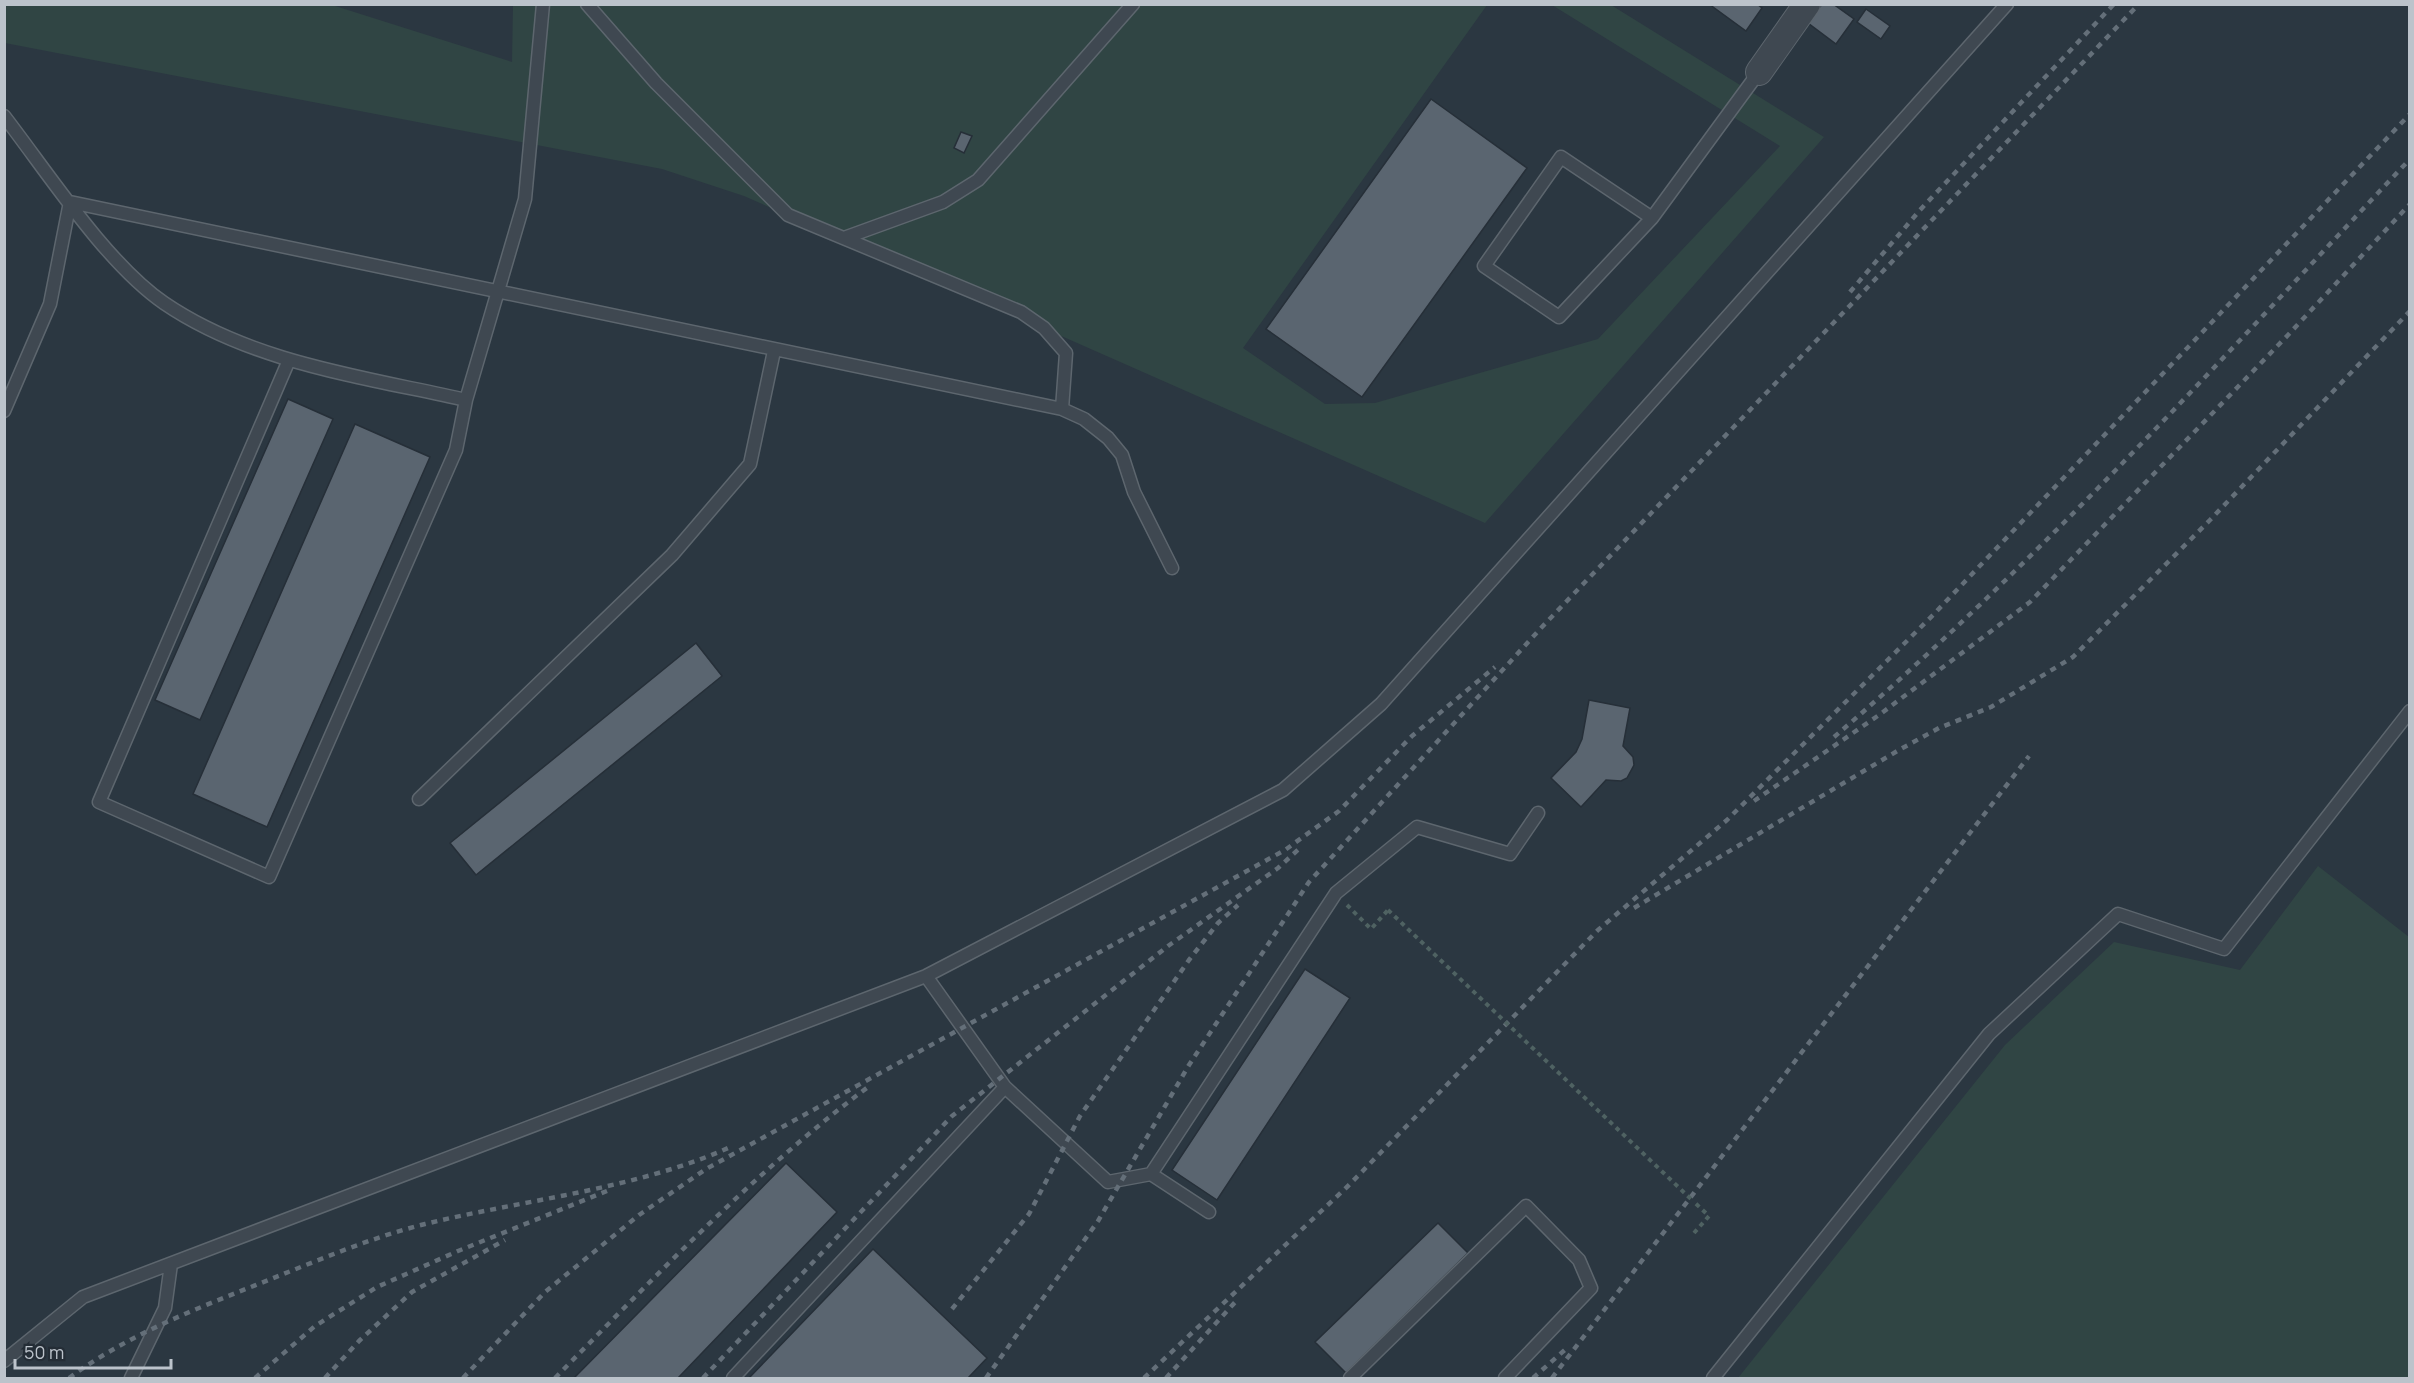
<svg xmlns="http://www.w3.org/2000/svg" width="2414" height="1383" viewBox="0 0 2414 1383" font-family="Manrope,sans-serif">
  <rect width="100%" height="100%" fill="#2b3741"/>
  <path fill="#304544" d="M4,5H332L512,62L513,5H1487L1243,348L1325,404L1375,403L1598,339L1780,146L1552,5H1611L1824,137L1485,523L744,196L662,169L5,43Z
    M2318,866L2409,937V1378H1738L2005,1045L2114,942L2240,970Z"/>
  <path fill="#5a6570" stroke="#262f38" stroke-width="1.5" d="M1709,4H1757L1762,8L1746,31Z
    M1822,4H1833L1854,19L1836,44L1808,23Z
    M1866,9L1890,26L1881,39L1857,22Z
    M1431,99L1527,168L1362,397L1266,329Z
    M961,132L972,136L964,153L954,148Z
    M288,399L333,419L200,720L155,700Z
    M355,424L430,457L267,827L193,794Z
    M696,643L722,676L476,875L450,843Z
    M1589,700L1630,708L1623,746L1633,757L1634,765L1627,778L1621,781L1606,780L1581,807L1551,778L1576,752L1582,739Z
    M1305,969L1350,998L1217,1200L1172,1170Z
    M786,1163L837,1212L678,1378H574Z
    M1438,1223L1468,1253L1346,1373L1315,1342Z
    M873,1249L987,1358L968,1378H749Z"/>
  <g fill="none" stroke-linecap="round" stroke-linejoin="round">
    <g stroke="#5d666e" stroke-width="15">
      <path id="service" d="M587,4L656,83L788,215L1021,312L1044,328L1066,353L1062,409
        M4,116C48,173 106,263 164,303C252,363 364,377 466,400
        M1652,218L1561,157L1484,266L1559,317L1652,218L1759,72
        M844,238L943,202L978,180L1133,4
        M289,360L99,802L269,877L456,450L466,400L525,199L543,4
        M4,411L50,304L70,202L1062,409L1084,419L1108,438L1122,455L1134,492L1172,568
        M419,799L672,555L750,464L774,351
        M926,976L1005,1087L1108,1182L1151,1174L1209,1212
        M1151,1174L1336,893L1417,827L1510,854L1538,813
        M4,1361L83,1297L926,976L1283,790L1381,704L2007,4
        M131,1378L165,1308L171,1264
        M733,1378L1005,1087
        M1350,1378L1526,1206L1579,1260L1591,1288L1505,1378
        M1713,1378L1989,1034L2118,914L2224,949L2410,711"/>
    </g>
    <g stroke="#5d666e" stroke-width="28">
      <path id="minor" d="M1759,72L1807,4"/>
    </g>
    <path stroke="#4f6262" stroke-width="4" stroke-dasharray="4.5 4.5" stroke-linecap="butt" d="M1347,905L1371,929L1388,910
      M1694,1233L1709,1216L1694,1202"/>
    <use href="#service" stroke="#3f4851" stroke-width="12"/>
    <use href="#minor" stroke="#3f4851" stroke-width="26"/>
    <path stroke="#646f79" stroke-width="4.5" stroke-dasharray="6 6" stroke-linecap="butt" d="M1850,292L1920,210L2114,4
      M1834,737C2041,560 2223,357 2410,159
      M1754,801L1879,715L2030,602L2288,335L2410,204
      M1634,908L1899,750L1939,728L1991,707L2073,657L2210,520L2410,311
      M952,1309L1029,1214L1080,1116L1189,960L1218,923L1238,905
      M69,1378C130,1333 201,1307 271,1279C321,1259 373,1237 425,1224C523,1200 636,1189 728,1148
      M255,1378L315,1326L377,1287L458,1251L607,1191
      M325,1378L359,1341L412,1292L505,1240
      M463,1378L545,1292L639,1215L706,1169L1285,850L1339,811L1412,736L1495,667
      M555,1378C655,1277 753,1173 868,1087
      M703,1378L952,1116L1168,946L1278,868L1300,848
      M986,1378L1098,1221L1189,1065L1309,882L1541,628L2139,4
      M1144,1378L1349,1185L1598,930L1727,820L1934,614L2410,114
      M1166,1378L1238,1299
      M1533,1378L1567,1348
      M1552,1378L2029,756"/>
    <path stroke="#4f6262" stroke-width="4" stroke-dasharray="4.5 4.5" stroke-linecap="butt" d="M1388,910L1694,1202"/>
  </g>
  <rect width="2414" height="1383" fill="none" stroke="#bcc3cb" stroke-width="12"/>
  <path d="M15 1359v9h156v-9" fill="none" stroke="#bcc3cb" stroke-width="3"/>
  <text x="24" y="1359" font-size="18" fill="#bcc3cb" stroke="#242d36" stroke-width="4.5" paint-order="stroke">50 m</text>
</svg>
